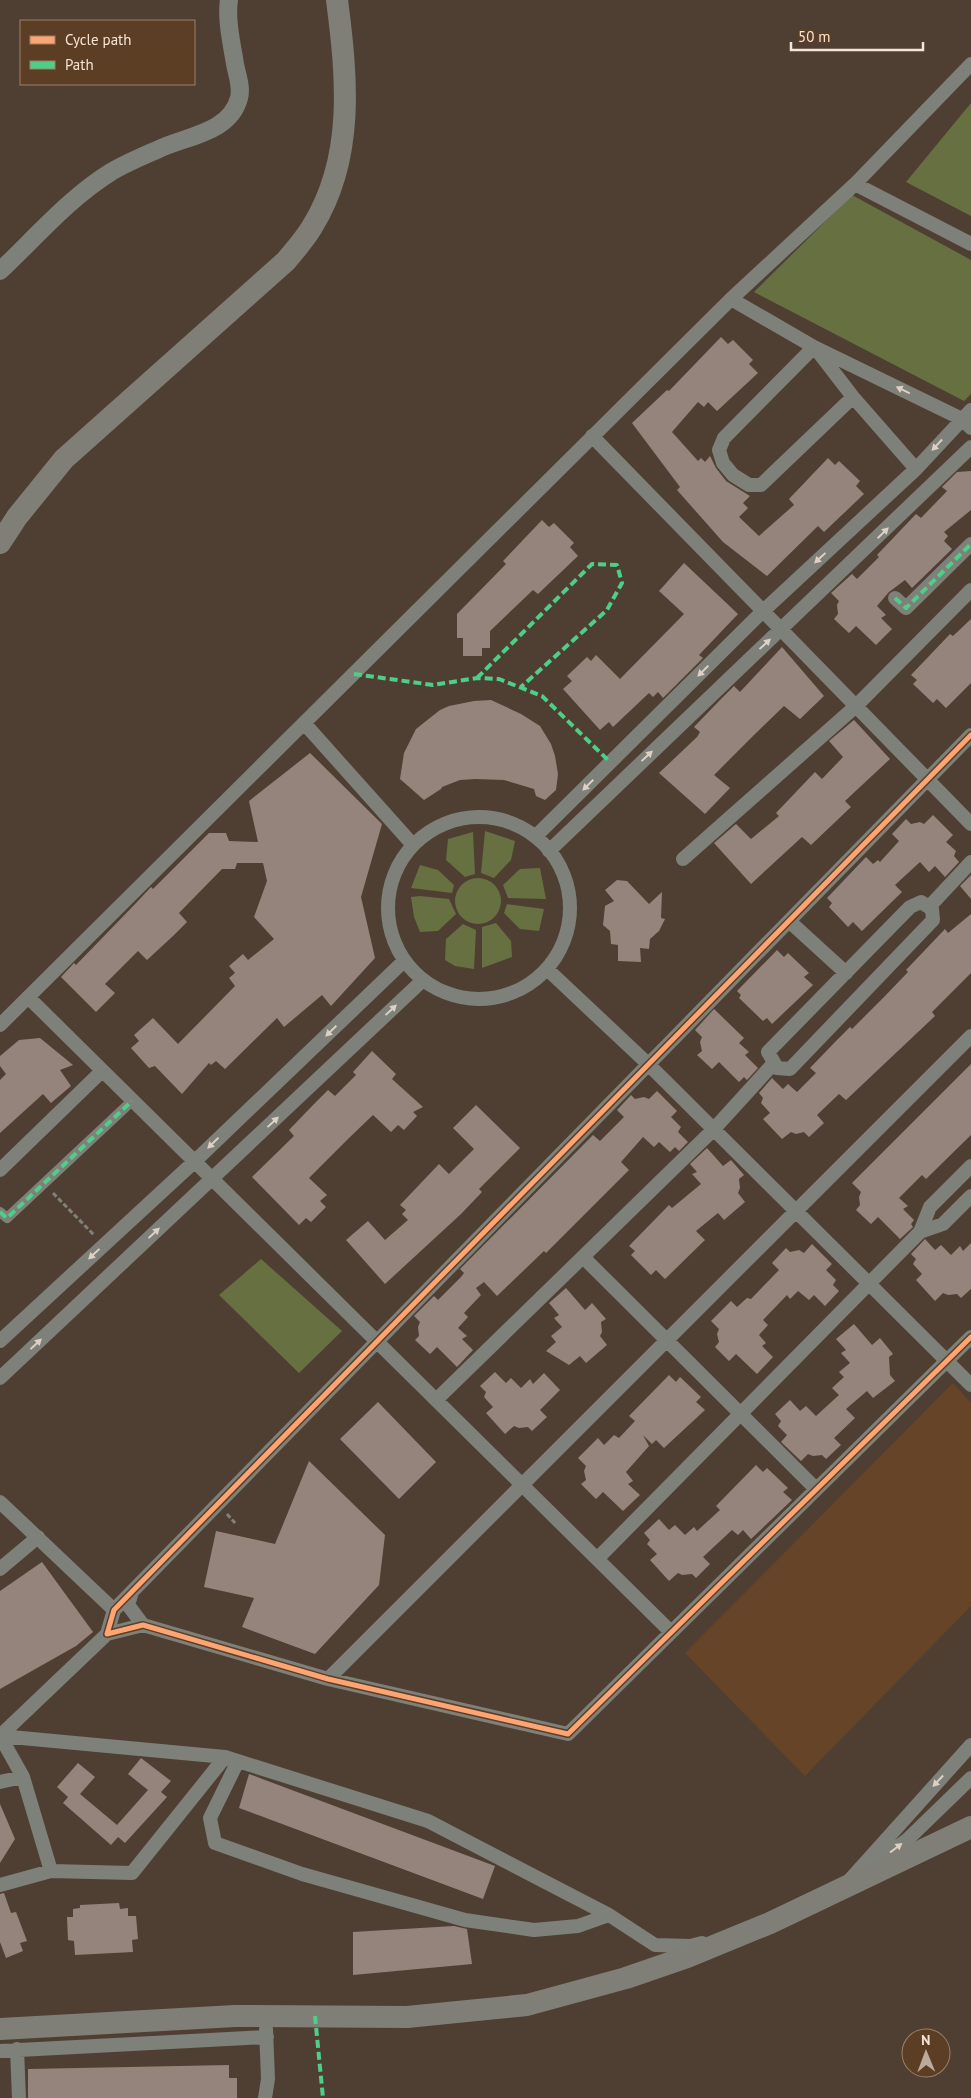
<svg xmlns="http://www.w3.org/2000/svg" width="971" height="2098" viewBox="0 0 971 2098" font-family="'PT Sans',sans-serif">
  <rect width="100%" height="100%" fill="#4f3f32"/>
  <path fill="#654428" d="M953,1383L971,1403V1606L805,1776L685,1653Z"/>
  <path fill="#667041" d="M971,103V216L906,182Z
    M852,195L971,260V394L964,401L754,292Z
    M485,831L515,841L511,860L494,878L481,873Z
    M473,832L475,874L465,877L446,860L448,839Z
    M420,865L438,870L454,885L452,893L411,888Z
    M540,868L546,899L508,898L503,885L520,869Z
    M455 901a23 23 0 1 1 46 0a23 23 0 1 1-46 0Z
    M420,896L449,899L456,914L438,931L420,932L414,917L411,897Z
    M507,904L544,909L539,931L520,929L504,913Z
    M496,923L511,941L512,957L482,968V927Z
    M463,924L476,930L474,969L455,966L445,960L446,939Z
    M261,1259L342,1331L299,1373L219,1295Z"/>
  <path fill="#94847b" d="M721,337L728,344L733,340L753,360L749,364L758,373L717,411L708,402L704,407L698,402L672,432L698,461L701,458L705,462L710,456L716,468L726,481L750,496L743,503L748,508L739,517L759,536L794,505L789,499L828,458L835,465L839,461L860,481L856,486L864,494L824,532L818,526L767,576L723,542L677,490L680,487L632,423L667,390L669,391Z
    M971,471V510L944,532L948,536L944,541L952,549L912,588L905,580L889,592L877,606L886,615L881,618L892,629L876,645L856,626L849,633L834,619L838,614L837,605L839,601L831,593L852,574L857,579L879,557L877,555L916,514L921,518L947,491L942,487L957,472Z
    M542,520L549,527L554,523L574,543L570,547L578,556L538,594L533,590L490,631V648H482V656H463V638H457V614L506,564L503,561Z
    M684,563L738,614L699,655L703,658L663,698L658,692L653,697L649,693L613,727L609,722L600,730L563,689L572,681L567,676L587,657L591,661L596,655L620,679L684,614L659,591Z
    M971,619V683L946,708L937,699L933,703L913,684L917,680L911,675L950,634L953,636Z
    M782,647L824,696L800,719L784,706L754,735L714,775L730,788L705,814L659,773L697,737L700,732L694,727L719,701L734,686L740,692Z
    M491,700L521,714L540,726L551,744L555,756L558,774L556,790L545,800L536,796L534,789L504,780L475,779L460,780L442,787L441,789L424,800L400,779L404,753L416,729L440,710L449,706L474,701Z
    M854,720L890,759L845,801L851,807L811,845L802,837L751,884L714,843L736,824L751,839L779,816L776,813L815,772L822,779L843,757L829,741Z
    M310,753L382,824L361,897L375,958L331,1006L322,995L284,1027L277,1018L225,1069L216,1061L211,1065L209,1063L182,1094L155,1066L149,1068L131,1048L139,1041L134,1035L153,1018L178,1044L235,986L229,978L235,973L229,966L243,954L248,960L274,939L254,917L267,881L263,863H237L235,869H222L179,913L187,922L173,936L147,960L138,951L105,984L115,993L96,1012L61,977L74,963L76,965L137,902L151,887L153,889L209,833H226L229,841L258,842L249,801Z
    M933,815L953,835L946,842L956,851L954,856L959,862L945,877L935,866L929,872L920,862L895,885L902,892L862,931L853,922L848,927L829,907L832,903L827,898L866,857L873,864L878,860L880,862L899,841L892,834L906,819L911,824L920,822L924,824Z
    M971,875V899L960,886Z
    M617,880L627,881L649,904L662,892L661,918L665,919L659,931L650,939L649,949L640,948L641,962L618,961V945L611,944L610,931L603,925L605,906L614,901L605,890Z
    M971,914V973L932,1012L935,1016L846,1100L839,1094L817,1115L824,1123L809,1137L804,1132L796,1134L791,1132L782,1139L763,1119L770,1113L761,1103L763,1098L759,1093L772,1078L783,1089L788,1084L797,1092L816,1073L810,1068L835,1042L850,1027L852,1029L885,996L908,972L906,970L945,929L948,933Z
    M777,950L784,957L788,953L809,973L804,977L813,985L772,1024L767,1018L763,1021L739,998L741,995L737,991Z
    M714,1009L744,1038L739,1043L749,1052L745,1055L758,1068L747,1080L744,1077L739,1082L719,1062L712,1069L697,1055L702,1051L700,1042L702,1037L695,1030Z
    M40,1038L73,1065L60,1070L71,1086L51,1103L43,1094L0,1133V1080L6,1074L0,1066V1056L19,1040Z
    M372,1051L396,1074L392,1079L423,1107L413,1112L417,1116L404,1130L398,1125L391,1132L373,1115L349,1138L309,1178L327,1195L320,1201L326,1207L311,1222L306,1218L299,1225L252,1177L294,1136L289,1130L314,1104L328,1090L335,1096L356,1075L353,1072Z
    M971,1064V1135L926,1179L922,1175L899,1198L908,1206L903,1209L914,1220L911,1224L913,1227L900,1239L878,1217L871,1224L856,1210L860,1205L859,1197L861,1192L852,1183Z
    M657,1091L677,1111L671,1117L681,1127L678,1132L688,1142L679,1151L675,1147L670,1152L659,1142L654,1147L643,1137L621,1162L629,1170L546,1253L544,1251L497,1296L484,1282L476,1288L481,1295L464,1313L468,1317L458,1328L467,1336L462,1339L473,1350L457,1367L437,1347L430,1354L415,1340L419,1336L418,1327L420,1322L414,1316L434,1296L438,1300L461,1277L464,1273L460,1269L593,1135L600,1141L624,1117L617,1110L631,1095L635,1099L644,1097L649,1099Z
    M476,1105L520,1148L479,1189L482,1192L461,1214L385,1284L346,1240L368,1221L385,1240L408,1220L402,1214L406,1210L400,1205L439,1164L449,1174L474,1149L453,1128Z
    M707,1148L723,1166L731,1160L744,1175L739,1179L740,1188L738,1193L745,1202L724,1220L718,1213L696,1231L705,1240L665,1279L656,1270L651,1275L631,1255L635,1251L629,1246L669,1205L672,1208L701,1184L692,1174L697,1172L690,1164Z
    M925,1239L935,1250L941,1245L951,1255L960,1246L963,1251L971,1243V1289L961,1298L957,1294L948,1295L943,1293L935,1301L916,1280L922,1274L913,1264L916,1259L911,1254Z
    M812,1244L832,1264L826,1270L836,1280L833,1285L839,1291L825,1306L814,1295L809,1300L798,1291L790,1299L787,1295L763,1320L768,1325L759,1335L766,1343L762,1346L773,1357L757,1374L736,1354L729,1361L715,1347L719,1342L717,1334L719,1329L711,1321L731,1301L737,1307L747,1298L751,1299L779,1270L772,1263L786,1248L790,1252L799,1250L804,1253Z
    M566,1288L585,1310L592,1303L606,1319L601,1322L602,1332L600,1336L607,1345L586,1363L580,1356L569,1365L546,1351L556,1342L551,1336L562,1327L554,1318L559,1315L549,1303Z
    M854,1324L872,1345L880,1338L893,1354L889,1357L890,1375L895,1381L873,1398L867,1391L846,1409L855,1418L834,1438L841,1445L826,1459L822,1455L813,1456L808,1454L801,1461L781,1442L787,1435L778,1426L781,1421L775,1414L790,1400L800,1411L806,1406L816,1416L839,1395L832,1388L844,1377L839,1372L850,1363L841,1353L846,1350L836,1339Z
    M495,1372L506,1383L511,1378L521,1388L530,1379L533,1384L544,1373L560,1390L540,1410L547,1417L532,1431L528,1427L519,1428L514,1426L505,1434L486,1413L493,1407L484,1397L486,1392L480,1386Z
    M669,1375L676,1382L680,1377L701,1397L696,1402L705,1410L664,1448L656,1440L652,1444L643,1435L649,1446L626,1472L633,1481L628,1484L640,1495L623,1511L603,1492L596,1499L581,1484L586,1480L584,1471L586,1466L578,1458L598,1438L604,1445L614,1435L619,1438L635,1421L629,1416Z
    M378,1402L436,1462L399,1499L340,1439Z
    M309,1461L385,1535L379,1585L315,1654L242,1627L254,1598L204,1587L216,1531L275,1544Z
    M756,1465L763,1472L767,1468L788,1488L783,1492L792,1500L751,1539L743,1530L738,1535L732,1530L703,1557L710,1564L696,1578L692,1574L682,1575L678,1573L669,1581L650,1560L657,1554L647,1544L650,1540L644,1533L659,1519L669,1530L675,1525L685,1535L694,1527L697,1531L720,1510L716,1506Z
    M42,1562L93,1632L76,1646L0,1689V1591Z
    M141,1758L171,1781L161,1792L167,1797L125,1843L118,1837L111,1845L63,1803L68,1797L57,1787L78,1763L95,1777L80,1794L117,1825L148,1790L128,1774Z
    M249,1774L495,1866L483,1899L239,1808Z
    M0,1804L15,1839L0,1863Z
    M4,1893L11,1913L16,1912L27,1941L20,1943L23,1951L6,1958L0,1942V1894Z
    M119,1903L120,1909L128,1908V1916H136L138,1939L132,1940L133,1952L75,1955L74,1941L68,1940L67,1917H73V1909L80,1908V1905Z
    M454,1926L467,1929L472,1964L353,1975V1932Z
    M229,2065V2078H237V2098H28V2069Z"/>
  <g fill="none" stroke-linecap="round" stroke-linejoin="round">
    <path stroke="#81807b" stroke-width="3" stroke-dasharray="5 2.5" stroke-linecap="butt" d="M53,1193L94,1235
      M227,1514L235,1523"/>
    <path stroke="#7e807a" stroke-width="10" d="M0,1212L7,1218L132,1101"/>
    <path stroke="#7e807a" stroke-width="14" d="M855,184L971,64
      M731,299L814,347L962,419L971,428
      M814,347L724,438L719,450L723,463L733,475L749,485H761L853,397
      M816,349L853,397L916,469
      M592,436L971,824
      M895,598L906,608L971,544
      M304,723L413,845
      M971,735L114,1610L107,1634L143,1625L328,1679L568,1734L971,1337
      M388 908a91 91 0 1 1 182 0a91 91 0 1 1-182 0Z
      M537,835L763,611L916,469L971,410
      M549,851L971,447
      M683,859L856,706L971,590
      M921,902L932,909L933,920L790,1069L777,1068L768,1052L910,907Z
      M929,907L971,862
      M789,921L846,973
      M547,969L648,1064L971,1385
      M28,997L671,1632
      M0,1025L731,299L855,184L971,244
      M971,1166L930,1207L920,1232L943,1224L971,1196
      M0,1170L102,1071
      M583,1257L816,1489
      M0,1341L194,1162L404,961
      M0,1378L423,980
      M436,1400L713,1130L774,1063
      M0,1502L114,1610
      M597,1559L920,1232
      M0,1569L38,1537
      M132,1592L128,1605L143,1625
      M328,1679L971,1036
      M0,1736L225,1757L428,1821L609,1915L655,1945L690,1946L702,1943
      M0,1736L23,1777L51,1871L0,1885
      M0,1736L107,1634
      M238,1761L210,1818L215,1843L302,1874L465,1920L534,1930L578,1926L609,1915
      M0,1782L23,1777
      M874,1865L908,1839L971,1778
      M51,1871L132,1873L225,1757
      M848,1882L971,1745
      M17,2049L19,2098
      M0,2051L267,2037
      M265,2098L268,2079L266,2029"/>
    <path stroke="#7e807a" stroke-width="18" d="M0,271C35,238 69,198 111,172C126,163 143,156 159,149C186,136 230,133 239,98C242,87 237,75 235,64C232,45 226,20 229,0"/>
    <path stroke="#807f77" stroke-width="22" d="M0,543L17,517L64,459L286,261C295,250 305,239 312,227C355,158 347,77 337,0
      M0,2029L235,2016L407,2017L527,2005L626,1978L687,1957L770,1923L971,1827"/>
    <path stroke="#4dcf88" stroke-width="4" stroke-dasharray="8 4" stroke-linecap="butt" d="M895,598L906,608L971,544
      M354,674L433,685L477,678L499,679L542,696L610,762
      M477,678L592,564L617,565L622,583L607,610L521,687
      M0,1212L7,1218L132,1101
      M315,2016L323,2098"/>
    <g stroke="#5c3e25" stroke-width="8">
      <path id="cycleway" d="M971,735L114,1610L107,1634L143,1625L328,1679L568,1734L971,1337"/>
    </g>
    <use href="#cycleway" stroke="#fda474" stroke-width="5"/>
  </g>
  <defs><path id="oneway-solid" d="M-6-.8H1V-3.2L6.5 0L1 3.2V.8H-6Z" transform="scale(1.25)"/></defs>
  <g fill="#ded0c3">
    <use href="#oneway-solid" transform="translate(903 390) rotate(-154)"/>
    <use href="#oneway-solid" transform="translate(937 445) rotate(133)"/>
    <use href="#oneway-solid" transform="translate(883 533) rotate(-44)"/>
    <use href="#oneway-solid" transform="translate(820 558) rotate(137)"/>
    <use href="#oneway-solid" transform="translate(765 644) rotate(-43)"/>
    <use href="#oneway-solid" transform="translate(703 671) rotate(135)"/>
    <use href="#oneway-solid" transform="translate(647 756) rotate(-43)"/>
    <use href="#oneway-solid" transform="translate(588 785) rotate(135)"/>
    <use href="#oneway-solid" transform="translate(391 1010) rotate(-43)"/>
    <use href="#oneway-solid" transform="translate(331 1031) rotate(136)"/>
    <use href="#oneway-solid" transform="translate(273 1122) rotate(-43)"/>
    <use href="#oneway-solid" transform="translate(213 1143) rotate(136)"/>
    <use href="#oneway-solid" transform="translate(154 1233) rotate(-43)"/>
    <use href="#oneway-solid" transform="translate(94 1254) rotate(137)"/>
    <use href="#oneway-solid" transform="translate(36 1344) rotate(-43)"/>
    <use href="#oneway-solid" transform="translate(938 1781) rotate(133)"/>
    <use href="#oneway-solid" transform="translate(896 1848) rotate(-37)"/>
  </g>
  <rect x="20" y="20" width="175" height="65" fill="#5c3e25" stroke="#9a806b"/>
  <rect x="30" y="36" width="25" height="8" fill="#fda474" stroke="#9a806b"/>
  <text x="65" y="45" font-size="15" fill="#f6e4d5">Cycle path</text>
  <rect x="30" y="61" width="25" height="8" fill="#4dcf88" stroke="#9a806b"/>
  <text x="65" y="70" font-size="15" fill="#f6e4d5">Path</text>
  <g transform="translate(926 2053) rotate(359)"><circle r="24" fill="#5c3e25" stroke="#9a806b"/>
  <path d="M0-4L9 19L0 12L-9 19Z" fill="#bcaa9c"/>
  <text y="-8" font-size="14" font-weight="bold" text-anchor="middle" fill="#f6e4d5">N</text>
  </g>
  <path d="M791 42v8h132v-8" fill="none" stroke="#f6e4d5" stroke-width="2.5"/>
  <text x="798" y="42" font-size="15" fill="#f6e4d5" stroke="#5c3e25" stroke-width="4" paint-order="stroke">50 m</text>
</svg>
